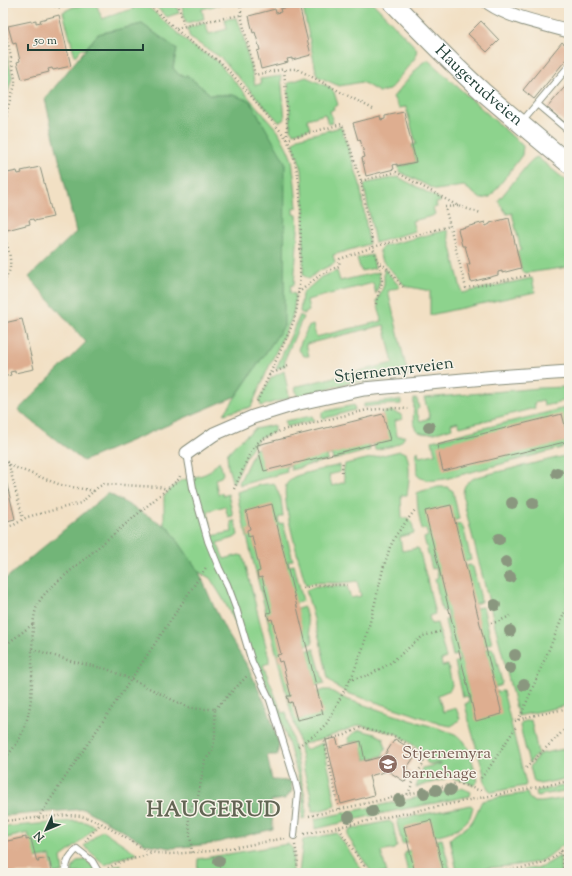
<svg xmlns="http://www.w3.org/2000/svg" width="572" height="876" viewBox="0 0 572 876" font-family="'Sorts Mill Goudy',serif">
  <rect width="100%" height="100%" fill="#f7f3e8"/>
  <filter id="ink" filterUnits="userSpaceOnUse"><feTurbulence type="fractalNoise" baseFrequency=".025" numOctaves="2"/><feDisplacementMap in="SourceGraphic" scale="8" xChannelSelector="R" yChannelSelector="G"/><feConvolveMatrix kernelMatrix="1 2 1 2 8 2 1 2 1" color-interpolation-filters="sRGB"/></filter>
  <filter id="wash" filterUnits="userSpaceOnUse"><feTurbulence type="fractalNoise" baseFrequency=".012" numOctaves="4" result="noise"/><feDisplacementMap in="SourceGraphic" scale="16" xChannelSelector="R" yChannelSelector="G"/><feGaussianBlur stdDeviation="0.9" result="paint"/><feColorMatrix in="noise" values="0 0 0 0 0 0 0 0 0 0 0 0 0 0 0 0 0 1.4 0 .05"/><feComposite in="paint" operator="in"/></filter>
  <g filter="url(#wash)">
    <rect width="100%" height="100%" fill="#f2e0c4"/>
    <path fill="#8dd38d" stroke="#568860" d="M89,3H96L102,19L119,13L133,9L132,3H144L192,46L216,60L278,131L287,148L292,160L295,184L297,207L293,208V214L297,215L298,230L294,285H291L290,293L295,294L294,310L291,320L271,362L251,407L224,414L284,326L233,95H211L188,76L179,75L173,68L177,49L142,24L98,34L85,49H82L75,56L63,12L73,7Z
      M152,3H176L179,13L167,17Z
      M181,3H225L202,9L204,19L186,23Z
      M302,3H373L417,49L415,58L389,90L379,92L362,82L339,86L317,76Z
      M237,18L242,32L255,85L261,84L260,79L281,76L285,119L279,122L220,57L190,38L187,28L205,23L209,34L227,29L225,19Z
      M3,40L12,77L8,92L3,93Z
      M428,60L523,146L522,155L505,178L490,197L481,199L464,186L436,190L400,172L398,167L416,162L412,145L416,144L406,107L399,108L393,97L422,63Z
      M306,77L329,87L334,92L338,105L333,107L334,109L330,111L333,123L328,124L325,114L307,119L310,129L293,133L291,129L288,83Z
      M341,127L360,184L369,244L333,255L335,263L317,272L309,279L303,275L304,205L302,170L293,143L298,138Z
      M537,157L569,183V267L527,273L522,272L517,251L521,250L512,213L507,214L498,201L528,164L533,159Z
      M398,177L440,199V202L436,203L437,207L433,208L435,214L432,216L412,221L415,231L375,243L364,186L367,183Z
      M447,230L462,293L532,278L535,292L430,315V291L405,286L381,259L379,250L384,246Z
      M3,242L5,245L7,263L3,264Z
      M372,255L375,268L361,271L357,258Z
      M384,268L400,287L388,291L408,376L349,383L297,396L295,387L298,386L393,363L384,325L306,344L309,356H304L298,349L308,327L313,325L316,337L382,321L377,301L384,285Z
      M337,271L340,281L379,272L380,281L376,294L373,283L307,300L309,311L304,314L300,312L302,294L321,277Z
      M300,315L303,317L285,359V366L276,369Z
      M284,371L289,396L288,398L261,406L259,400L271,378Z
      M566,387C570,404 556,403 544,406L543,401L534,403L535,408L460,427L458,422L451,424L452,428C443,431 421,439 415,428C412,422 414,406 414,399H417L419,408L416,410L420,421L430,418L424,398L539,388Z
      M401,400V404L379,405L364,407V404Z
      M354,405L355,410L322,419V412Z
      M567,408L569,411V446L445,479C435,480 425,483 417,475L416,454L418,451L419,457L435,454L432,441L561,409Z
      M391,411L400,414L403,419L395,421L397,436H405C401,447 385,447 375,450L374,444L369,445L370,450L333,460L332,455H327L328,460L309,465L291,470V465L286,466L287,472L240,485L239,483L255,449L382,415L383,413Z
      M312,416L314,420L286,427L285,421Z
      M274,425V432L259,438L248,453L233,484L228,467L227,454L236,444L255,429Z
      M400,451L406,453C411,464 409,483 407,495H401L402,518H408L412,522L414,533L400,537L402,551L417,548L419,549L427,579L435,614L429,616L431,624L437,623L446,658L441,660L442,666L448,665L452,685L450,690L438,695L443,712L456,708L460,719L456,723L451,726L440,724L410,713L347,693L334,685L328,678L320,641L306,590L316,586H347L351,598L361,596L357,581C350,582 343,583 335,583C325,583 315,581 306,586C301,567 281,501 286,485C287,483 290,480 292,478C300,473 329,468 340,465V472L329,475L332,486L345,482L343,472L345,464Z
      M569,455V705L518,716L469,523C467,514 461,496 464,488C466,482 471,480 476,477Z
      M219,461L221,466L223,474L221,477L215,479L218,494L222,493L223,496L228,494L233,516L228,517L225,506L208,511L212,536L232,532L231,521H235L238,535L234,538L217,543L224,559L239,555L243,556L245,563L269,658V663L263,665L282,713L286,712C291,734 297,757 301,779C304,791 308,806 305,818L302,819L303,796L299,779L288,742L274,701L256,662L223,599L210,578L199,572L169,528L164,525V496L181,480C185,480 204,475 207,473C211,471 215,465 219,461Z
      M274,483L281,499L283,516L278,518L279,524L283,523L293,560L288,561L289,566L294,565L303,601L293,604L294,610L304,607L313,643L304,646L305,651L314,649L324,683L314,686L316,693L324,690H329L346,699L410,720L438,728L455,734L464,741L469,750L478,781L474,785L464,781L444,776L445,779L416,787L422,768L441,764V763L430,764L427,763L423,753L412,744L397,734L359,725L320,740L303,744L305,750L323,743L333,789H332L335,806L318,811H312L311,795L304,770L297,732L292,716L240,509L237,492L259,485Z
      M438,487H447L453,491L459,519L453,521L454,525L461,524L464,530L471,560L464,562L465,566L470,565L473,567L480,595L481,602L474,604L476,608L483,607L492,643L485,645L486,649L492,648L495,654L502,682L501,685L495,687L496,692L503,691L506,703L526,784L525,786L492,792L488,789L485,782L483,771L470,725L465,704L469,702L468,696L463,697L455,662L459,661L458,655L453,656L445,620L449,619L446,611H442L435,579L438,577L436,568L432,569L424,538L428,536L426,529L422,530C419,518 417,506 417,493L422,491Z
      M531,720L538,753L529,763L520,726C522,721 526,721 531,720Z
      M360,730L375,734L383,738L386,748L382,756L365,760L360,741L349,743L348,738L352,734Z
      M569,748V778L540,784L534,782L530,767L539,754Z
      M569,785V790L537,796L536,791Z
      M462,788L471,792L470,796L379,814L315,829V819Z
      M527,793L529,798L534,802H542L567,798L569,801V840L548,857L538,862L518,865L457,871L450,839C455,833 462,831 468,826C475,820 477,810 482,801L501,797Z
      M471,805L473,807C472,810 471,814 470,817C463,829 447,833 434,836L436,840L442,839L451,873H408L404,855L407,851L411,850L409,842L402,844L397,823L399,819Z
      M74,821L85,822L95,827L77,845L61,857L63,873H54L50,856L34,859L28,833L3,839V827Z
      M389,821L393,824L397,846L394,849L381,852L387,873H372L348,837V832L352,829Z
      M102,830L138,854L120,858L105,865L84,846Z
      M337,833L364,873H299L303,840Z
      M288,844L293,849V873H197L198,859Z
      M569,845V873H566L564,848Z
      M560,856L561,873H509L510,872L542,867Z
      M86,860L95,869L96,873H72L73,867L77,861Z
      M121,864L120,873H107L113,867Z"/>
    <path fill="#72b578" stroke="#487956" d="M142,24L177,49L174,62L173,68L179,75L188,76L211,95H233L250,101L285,162L284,326L236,396L83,461L18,410L86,342L29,277L76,232L45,99L98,34Z
      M108,493L169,528L199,572L214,607L226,631L248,667L268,710L279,745L277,755H267L272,780L291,781L292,791L285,799L271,801L273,829L211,844L172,848L146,844L84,809L3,816V581Z"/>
    <g id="blocks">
      <path fill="#deae90" d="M299,5L311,55L292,60V58L287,59L288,62L261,69L257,51L260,50L255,32L253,33L249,16L275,9L276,13L281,12L280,9Z
        M59,15L71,66L53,70L52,68L48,69L49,72L22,79L17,62L20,61L16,43L13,44L8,26L36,20V23L41,22L40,20Z
        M481,21L499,40L487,52L468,34Z
        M562,42L569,48V56L534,99L523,90Z
        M569,82V124L568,125L547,108Z
        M404,112L416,162L397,166V164L393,165L394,169L366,176L362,158L365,157L360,139L358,140L353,123L380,116L381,120L385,119V116Z
        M40,167L53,217L34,221L33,219L29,220L30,224L3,231V174L17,171L18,174L22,173L21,171Z
        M509,218L521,268L502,273V271L498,272V275L471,282L467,264H470L465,246H462L458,229L485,222L486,226L490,224V223Z
        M22,319L34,369L15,373V371L10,372L11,375L3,377L4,323Z
        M383,414L390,440L264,471L257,445Z
        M562,414L569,441L443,471L437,445Z
        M4,472L15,519L3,522V473Z
        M272,504L323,714L297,720L292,702L289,703L287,696H291L282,661L279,662L277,655L281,654L272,619L269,620L267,613L271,612L262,577L258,578L257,572L260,571L252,536L248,537L247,530L250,529L246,511Z
        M451,505L502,714L476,721L425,511Z
        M336,738L339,747L361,741L365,761L384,756L395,739L417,753L406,769L411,772L405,782L388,771L369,776L374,795L341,804L326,740Z
        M431,820L444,873H415L404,827Z
        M26,837V840L31,839L37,862H39L38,860L49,858L52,873H3V842Z"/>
    </g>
  </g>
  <g filter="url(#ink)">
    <use href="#blocks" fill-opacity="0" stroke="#888e7c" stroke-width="1"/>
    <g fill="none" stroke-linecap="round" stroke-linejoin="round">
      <g stroke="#888e7c" stroke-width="8">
        <path id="lane" d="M537,104L569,131
          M521,123L569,66
          M187,453L193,488L208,541L219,568L227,584L236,608L252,662L270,700L295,780L298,793L294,836
          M66,873C65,862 70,856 77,849L92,861L99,873"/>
      </g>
      <g stroke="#888e7c" stroke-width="15">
        <path id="street" d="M489,3C513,19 542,23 569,31
          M187,453L214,434L253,417L295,404L364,389L496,377L569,372"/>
      </g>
      <g stroke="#888e7c" stroke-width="20">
        <g id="secondary">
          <path id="s1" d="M393,3C422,33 451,63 482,91C511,116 540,140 569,164"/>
        </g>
      </g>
      <path stroke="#888e7c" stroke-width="2.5" stroke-dasharray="1 3" stroke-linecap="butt" d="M53,3L57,8L76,3
        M147,3L188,40L220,62L241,84L287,139L293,153L299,181L301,210L300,275L297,307L294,320L289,332L257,402
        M178,3L184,26
        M241,3V15L255,75L284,69
        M3,18L15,78V86L11,96L7,111L5,135L3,146
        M176,28L207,21L241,15
        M373,109L297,69H284L287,106V139L342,124L361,181L373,247L377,261L386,267L403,287
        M361,181L396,172L458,206L481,213
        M458,206L445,207L466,288L531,275
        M3,236C10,249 15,271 3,281
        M298,293L320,275L339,266L340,259L373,247L450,226
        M376,304C380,284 386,284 378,262
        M269,375L288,366
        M3,463L8,462L9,465L23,519
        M9,465L61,485L94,491
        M342,472L343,461
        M234,489L250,453L259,441L280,431L367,410L395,408L408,409
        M3,528L14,525L27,517L81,503L98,487L104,484L159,487L167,489
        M303,588L314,585H347
        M491,623L497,622L510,616
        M3,647L33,624
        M32,649L74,662L107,669L139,683L187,707L199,709H215V737L212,752L205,760L198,797L188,812L192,853
        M349,680L369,675L389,664L423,636L443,631
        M215,709L248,675
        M518,720L522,713L569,602
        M515,721L527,717L569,708
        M298,746L316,734L327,723L353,674L363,648L374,607L383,569L390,547L396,535L415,510
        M3,761C10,752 18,744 22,733C34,707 32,677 32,649C33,635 32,616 38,604C42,595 50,589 56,583L179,479L180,476
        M526,768L569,725
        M481,778L489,768L516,727
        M339,809L324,740L345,735L360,728L397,737L413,748L421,755L424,763L416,775L408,794
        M309,816L458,783L481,791
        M38,818L207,566
        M3,821L69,815L81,816L88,818L101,823L147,851L156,853L171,854L211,851L243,846L285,838
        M340,828L343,835L369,873
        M304,834L479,798L569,781
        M85,841L101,823
        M295,845L298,860L296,873
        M561,851L563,862L564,873
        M108,868L117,863L144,856L152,853
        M466,873C493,869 522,872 547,861C555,858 562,850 569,844"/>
      <use href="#lane" stroke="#fff" stroke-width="6"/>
      <use href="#street" stroke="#fff" stroke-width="13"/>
      <use href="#secondary" stroke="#fff" stroke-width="18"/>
    </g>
    <g fill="#8a977f">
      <circle cx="429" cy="427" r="6"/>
      <circle cx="557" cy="473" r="6"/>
      <circle cx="512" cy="503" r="6"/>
      <circle cx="533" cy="503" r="6"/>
      <circle cx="499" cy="539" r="6"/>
      <circle cx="506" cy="562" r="6"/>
      <circle cx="510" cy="577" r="6"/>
      <circle cx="495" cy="605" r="6"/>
      <circle cx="510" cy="631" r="6"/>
      <circle cx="515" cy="655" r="6"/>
      <circle cx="510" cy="668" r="6"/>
      <circle cx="524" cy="685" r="6"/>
      <circle cx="436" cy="790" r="6"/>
      <circle cx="450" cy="790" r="6"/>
      <circle cx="424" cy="793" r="6"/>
      <circle cx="399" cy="800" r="6"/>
      <circle cx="372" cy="811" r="6"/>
      <circle cx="349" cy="817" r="6"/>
      <circle cx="219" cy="861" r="6"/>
    </g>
  </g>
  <defs>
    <g id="school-disc" transform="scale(1)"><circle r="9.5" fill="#8d6e63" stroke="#f7f3e8"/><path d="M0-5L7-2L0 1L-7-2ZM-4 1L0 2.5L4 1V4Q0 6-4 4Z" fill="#fff"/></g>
  </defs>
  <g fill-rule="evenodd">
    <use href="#school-disc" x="388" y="764"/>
  </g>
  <g text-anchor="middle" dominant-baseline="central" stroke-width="3" stroke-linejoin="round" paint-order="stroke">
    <g font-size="17" fill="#1f3d34" stroke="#f7f3e8">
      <text stroke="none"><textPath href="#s1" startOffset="119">Haugerudveien</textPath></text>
      <text transform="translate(394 371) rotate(-7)">Stjernemyrveien</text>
    </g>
    <g font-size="17" fill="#785e54" stroke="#f7f3e8" text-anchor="start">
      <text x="402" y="754">Stjernemyra<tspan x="402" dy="20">barnehage</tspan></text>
    </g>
    <g font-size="21" font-weight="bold" letter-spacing="1" fill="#626554" stroke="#f7f3e8">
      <text x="214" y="811">HAUGERUD</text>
    </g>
  </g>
  <rect width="572" height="876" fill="none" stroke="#f7f3e8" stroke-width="16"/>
  <g transform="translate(46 830) rotate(226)" stroke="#f7f3e8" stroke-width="3" paint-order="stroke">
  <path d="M0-3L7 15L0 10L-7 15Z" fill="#1f3d34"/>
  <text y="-6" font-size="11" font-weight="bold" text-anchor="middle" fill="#1f3d34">N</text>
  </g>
  <path d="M28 44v6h115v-6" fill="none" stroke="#1f3d34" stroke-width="2"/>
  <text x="34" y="44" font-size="12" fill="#1f3d34" stroke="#f7f3e8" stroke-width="3" paint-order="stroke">50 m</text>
</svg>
